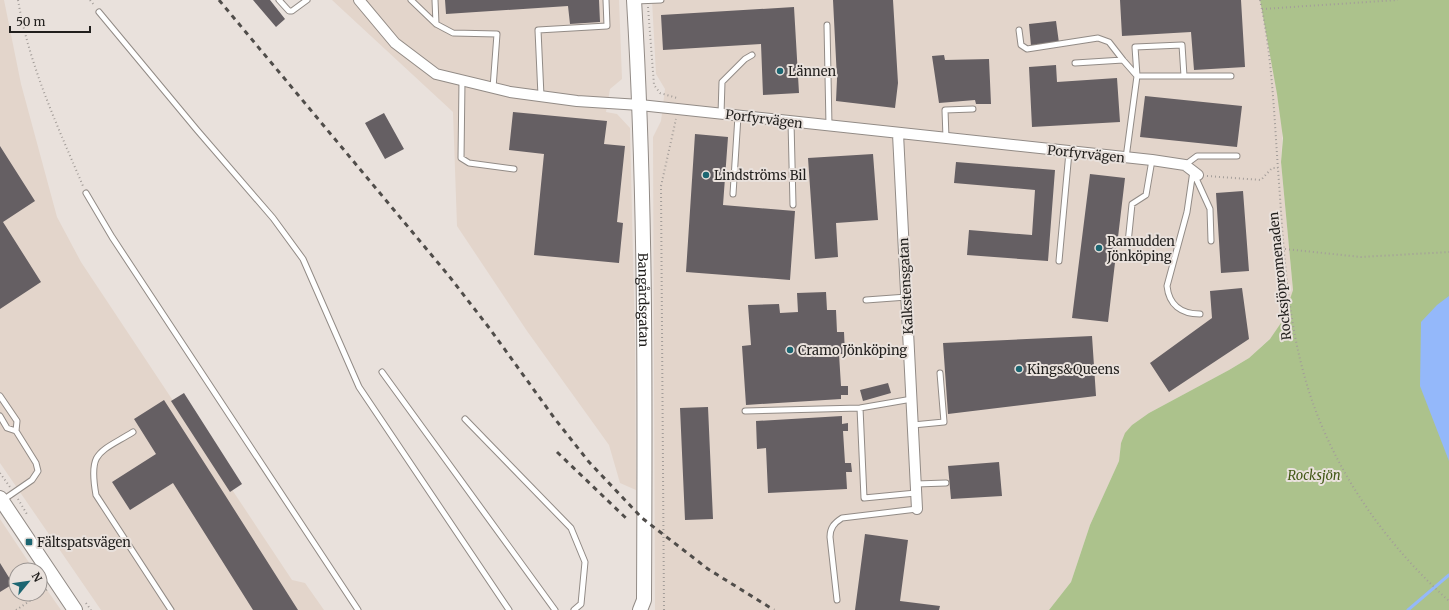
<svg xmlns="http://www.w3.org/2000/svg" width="1449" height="610" viewBox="0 0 1449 610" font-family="Merriweather,serif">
  <rect width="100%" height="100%" fill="#e9e1dc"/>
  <path fill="#e3d5cb" d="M0,0H4L21,84L57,217L81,262L292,580L305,583L324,610H101L0,463Z
    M332,0H619L622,79L610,89L606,112L617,114L630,128L635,342L636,490L620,483L609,445L527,331L457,226L453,112Z
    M652,0H1260L1283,125L1281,162L1293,290L1289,305L1283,320L1274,335L1249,358L1229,370L1149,413L1132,425L1121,443L1119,461L1090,525L1071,582L1049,610H655L653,137L661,121L665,89L656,74Z
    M0,519L34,570H16V594H40V580L61,610H0Z"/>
  <path fill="#acc28c" d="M1260,0H1449V610H1049L1071,582L1090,525L1119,461L1121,443L1125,433L1132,425L1149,413L1229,370L1249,358L1270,339L1283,320L1293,290L1281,162L1283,138L1277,94Z"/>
  <path fill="#94b8fa" d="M1449,296V461L1420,386L1421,322L1437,305Z"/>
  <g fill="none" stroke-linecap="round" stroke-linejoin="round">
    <path stroke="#94b8fa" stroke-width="3" d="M1408,610L1449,575"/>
  </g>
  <path fill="#655f63" d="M253,0H270L285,19L276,27Z
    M445,0H599L600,22L570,24L568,6L446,14Z
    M833,0H893L898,83L895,108L836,101L837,79Z
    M1120,0H1241L1245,67L1194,70L1191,32L1122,36Z
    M794,7L799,93L763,95L761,44L663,50L661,15Z
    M1056,21L1059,43L1031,46L1029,24Z
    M944,55L945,60L989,59L991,104H976L975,100L939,103L932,56Z
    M1056,65L1057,82L1117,78L1120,122L1032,127L1029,67Z
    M1145,96L1242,106L1237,147L1140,137Z
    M513,112L607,121L604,144L625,146L617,222L623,223L619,263L534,255L544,154L509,150Z
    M384,113L404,149L385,159L365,123Z
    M695,134L728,137L723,205L795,211L790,280L686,272Z
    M0,146L35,201L3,222L41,282L0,309Z
    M873,154L878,220L836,223L838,257L815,259L808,158Z
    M956,162L1055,170L1048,261L967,255L969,230L1032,235L1035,190L954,183Z
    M1090,174L1125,178L1108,322L1072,318Z
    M1243,191L1249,271L1221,273L1216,193Z
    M1242,288L1249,339L1169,392L1150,363L1212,318L1210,291Z
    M826,292L827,310H836L837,332H844L845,354H839L841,386H848V395H841V399L746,405L742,346L751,345L748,305L779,304L780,313L798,312L797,293Z
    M1092,336L1096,396L948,414L943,343Z
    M888,383L891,393L863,401L860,390Z
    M184,393L242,484L230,492L171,401Z
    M164,400L225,495L298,610H253L173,483L130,510L112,482L156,454L134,419Z
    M708,407L713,519L685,520L680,408Z
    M842,416V424L848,423V431H843L845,463H851L852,472H846L847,489L768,493L766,448L757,449L756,421Z
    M999,462L1002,496L951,499L948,466Z
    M865,534L908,540L900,601L940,606L939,610H855Z
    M0,563L13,584L0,592Z"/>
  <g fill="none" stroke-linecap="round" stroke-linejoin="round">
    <g stroke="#928b86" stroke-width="7">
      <path id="lane" d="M279,0L289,11H292L307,0
        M411,0L436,24
        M435,0L436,24L453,33L497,34L493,88
        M635,1L661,0
        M99,12L197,130L273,218L303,259L359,387L509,610
        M827,25L829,126
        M1019,30L1021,45L1027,49L1098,38L1109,42L1123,60
        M1075,63L1123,60L1137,76
        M1137,76L1135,47L1182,45L1184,76
        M462,81L461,158L469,163L514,169
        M541,96L538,30L607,26L606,0
        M721,114L722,82L745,59L752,55
        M791,122L793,205
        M946,138L945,110L973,109
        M1126,158L1137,76H1231
        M1185,165L1197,156H1237
        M1193,171L1187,212L1167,286C1169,305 1181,314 1200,314
        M1194,174L1210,209L1211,241
        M86,193L112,237L358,610
        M733,194L738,116
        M1128,243L1132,204L1146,195L1152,160
        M1059,261L1069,152
        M866,300L907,297
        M896,353L910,352
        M382,372L555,610
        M0,396L17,421L16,431
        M860,408L864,498L916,493
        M745,411L860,408L912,399
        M0,416L7,428L16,431L36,463L38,471L32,480L3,500
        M465,419L571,528L585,562L581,604L574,610
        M913,425L944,422L940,373
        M133,432C99,453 88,451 96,495L171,610
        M916,484L946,483
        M837,600L830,537C830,528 834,523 842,518L917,509"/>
    </g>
    <g stroke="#928b86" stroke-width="12">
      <path id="street" d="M359,0L395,43L436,74L510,92L577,101L640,105L1152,160L1185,165L1198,175
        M898,134L917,509"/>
    </g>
    <g stroke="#928b86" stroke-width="16">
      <g id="secondary">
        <path id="s1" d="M634,0C646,200 645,400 644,600L640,610"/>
        <path d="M0,498L75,610"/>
      </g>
    </g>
    <path stroke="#a39d99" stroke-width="2" stroke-dasharray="1 3" stroke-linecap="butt" d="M18,0C29,65 57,125 83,186
      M90,0L95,6
      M1260,0C1272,55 1274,113 1278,169C1283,235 1285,302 1302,367C1325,458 1380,539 1449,601
      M648,7L654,85L660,93L677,98
      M1262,9L1398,0
      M1207,176L1261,180L1272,168H1278
      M1285,249L1361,257L1449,252
      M0,473L10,487
      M18,499L28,516
      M86,603L91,610
      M16,610L48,589
      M664,610L661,186L676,119"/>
    <use href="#lane" stroke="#fff" stroke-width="5"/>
    <use href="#street" stroke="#fff" stroke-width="10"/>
    <use href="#secondary" stroke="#fff" stroke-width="14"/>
    <path stroke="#504d4a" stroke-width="3" stroke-dasharray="5 5" stroke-linecap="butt" d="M219,0L449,276L490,329L555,419L589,462L642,518L708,569L774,610
      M557,452L628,520"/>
  </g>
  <g fill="#1c6672" stroke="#e9e1dc" stroke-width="1.5">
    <circle cx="780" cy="71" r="4"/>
    <circle cx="706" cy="175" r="4"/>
    <circle cx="1099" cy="248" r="4"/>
    <circle cx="790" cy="350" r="4"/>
    <circle cx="1019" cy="369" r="4"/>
    <rect x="25" y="538" width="8" height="8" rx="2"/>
  </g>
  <g text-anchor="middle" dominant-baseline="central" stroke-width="4" stroke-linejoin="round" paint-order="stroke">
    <g font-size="13" fill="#211f1d" stroke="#e9e1dc" text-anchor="start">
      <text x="788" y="71">Lännen</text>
      <text x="714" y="175">Lindströms Bil</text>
      <text x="1107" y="241">Ramudden<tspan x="1107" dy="15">Jönköping</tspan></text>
      <text x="798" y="350">Cramo Jönköping</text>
      <text x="1027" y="369">Kings&amp;Queens</text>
      <text x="37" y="542">Fältspatsvägen</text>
    </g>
    <g font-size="13" fill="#211f1d" stroke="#e9e1dc">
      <text transform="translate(764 119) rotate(7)">Porfyrvägen</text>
      <text transform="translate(1086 154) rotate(6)">Porfyrvägen</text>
      <text transform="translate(1280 276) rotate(-96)">Rocksjöpromenaden</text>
      <text transform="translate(906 286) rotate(-93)">Kalkstensgatan</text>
      <text stroke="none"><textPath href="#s1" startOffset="300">Bangårdsgatan</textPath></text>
    </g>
    <g font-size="13" font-style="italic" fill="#435917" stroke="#e9e1dc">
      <text x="1314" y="475">Rocksjön</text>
    </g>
  </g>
  <g transform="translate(28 582) rotate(61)"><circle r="19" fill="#e9e1dc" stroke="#999390"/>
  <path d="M0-3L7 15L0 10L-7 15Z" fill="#1c6672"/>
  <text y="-6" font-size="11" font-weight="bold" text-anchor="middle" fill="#211f1d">N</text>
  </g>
  <path d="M10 26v6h80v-6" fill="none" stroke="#211f1d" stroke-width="2"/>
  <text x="16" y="26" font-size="12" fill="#211f1d" stroke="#e9e1dc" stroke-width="3" paint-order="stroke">50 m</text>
</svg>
